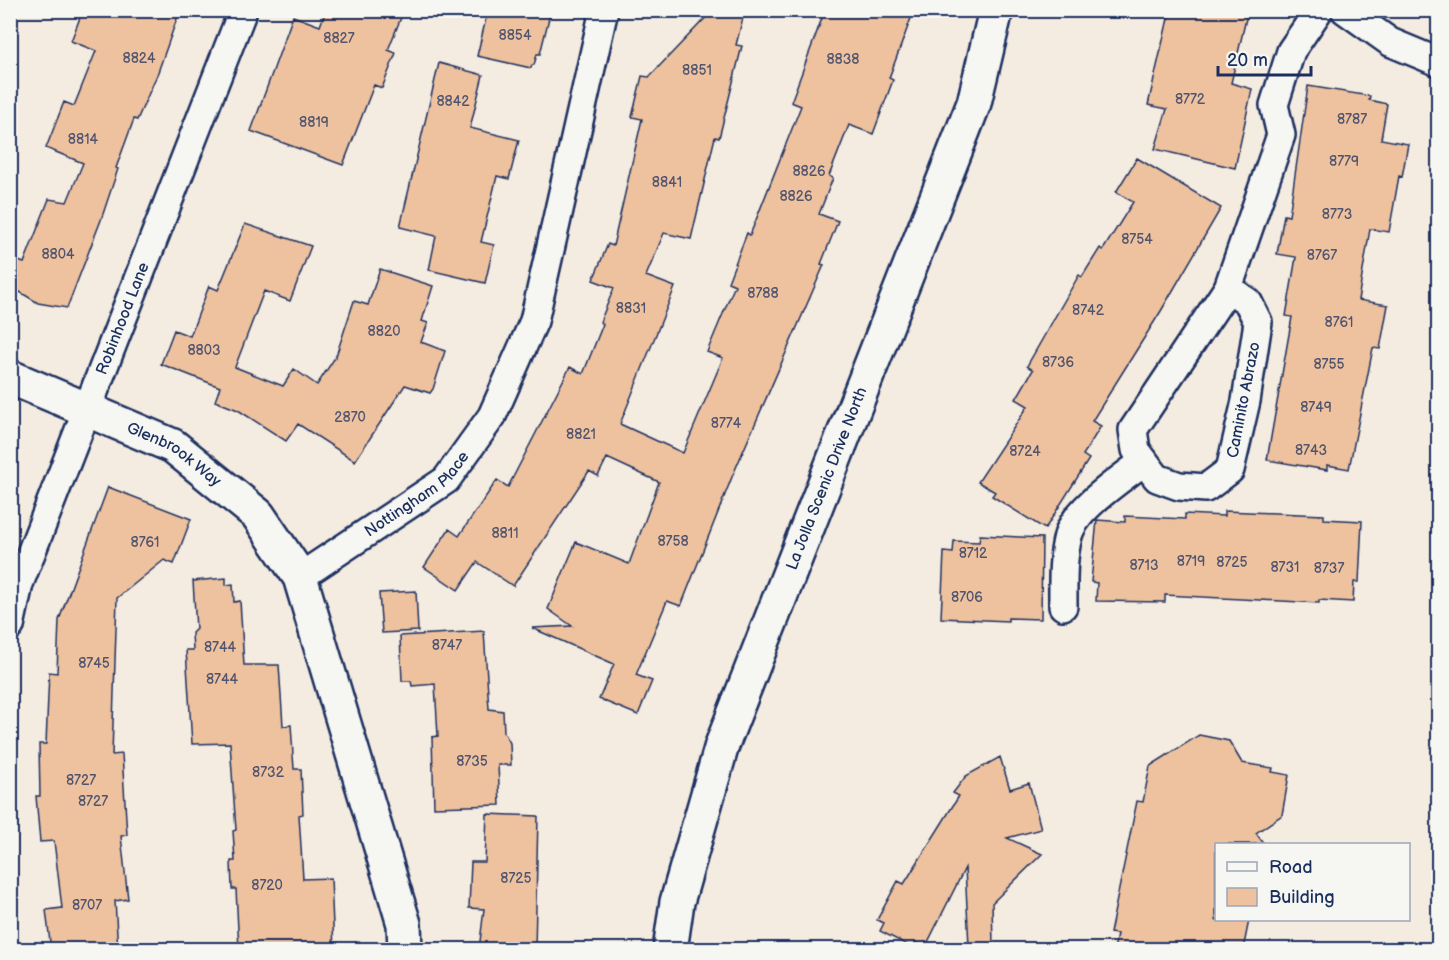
<svg xmlns="http://www.w3.org/2000/svg" width="1449" height="960" viewBox="0 0 1449 960" font-family="'Balsamiq Sans',sans-serif">
  <rect width="100%" height="100%" fill="#f5ece1"/>
  <filter id="ink" filterUnits="userSpaceOnUse"><feTurbulence type="fractalNoise" baseFrequency=".0167" numOctaves="2"/><feDisplacementMap in="SourceGraphic" scale="12" xChannelSelector="R" yChannelSelector="G"/><feConvolveMatrix kernelMatrix="1 2 1 2 8 2 1 2 1" color-interpolation-filters="sRGB"/></filter>
  <g filter="url(#ink)">
    <path fill="#efc29f" stroke="#1b2f5e" stroke-width="1.5" d="M83,10H180L157,75L137,120L134,119L116,168L118,169L101,220L67,308L38,303L10,286V258L24,263L49,199L67,202L83,163L46,148L64,102L74,106L96,51L71,41Z
      M326,10H404L388,50L396,53L382,88L374,85L343,165L251,131L293,16L320,26Z
      M488,10H551L540,54H537L534,65H532L531,68L477,56Z
      M713,10H745L736,45L742,46L719,138L715,137L691,239L664,233L646,276L675,287L620,424L683,453L723,358L707,352L735,285L728,282L747,233L750,235L801,106L791,102L825,10H914L889,78L893,80L873,134L849,125L829,176L833,178L819,214L838,221L821,264L824,265L732,477L681,606L667,601L636,675L652,681L638,715L599,699L614,664L532,628L572,626L548,609L576,542L629,564L659,482L607,458L598,476L589,471L513,586L477,562L458,590L424,567L449,529L459,536L497,480L508,487L570,367L583,374L603,324L600,322L614,288L593,280L608,244L613,246L642,119L632,117L642,76L649,77Z
      M1170,10H1248L1231,83L1252,89L1235,168L1155,149L1167,109L1148,105Z
      M439,63L483,75L470,128L519,140L509,179L497,176L481,242L494,245L485,283L429,270L436,236L400,227Z
      M1308,86L1370,96L1369,100L1387,104L1381,139L1408,144L1402,177L1399,176L1389,232L1370,229L1358,300L1388,305L1380,349L1373,348L1349,469L1327,465V470L1267,460L1292,317L1286,316L1296,257L1277,254L1284,215L1289,216Z
      M1137,158L1221,208L1161,311L1092,421L1101,426L1083,455L1089,459L1045,529L992,496L995,492L978,482L1028,406L1016,399L1033,370L1027,366L1079,275L1082,277L1100,248L1103,250L1133,202L1116,192Z
      M245,224L311,246L290,301L264,291L235,367L283,386L294,369L317,385L336,356L354,301L368,305L380,269L433,286L422,321L428,323L421,342L445,351L433,389L430,393L405,385L355,461L298,424L286,441L238,410L215,401L220,387L161,364L174,330L190,336L209,286L218,290Z
      M108,487L191,519L174,564L164,560L117,598L112,755L122,754L127,835L121,836L128,899L115,901L118,950H51L46,910L62,908L54,841L40,842L36,796H40L39,744H46L49,672L57,673L59,620Z
      M1224,511L1324,515V519L1362,521L1359,582H1354L1353,602L1319,600V603L1165,595V602L1096,601L1097,583L1091,582L1097,520L1125,522V516L1185,519V514L1224,516Z
      M980,535L1042,538L1041,619L1008,618V621L941,618L944,552L953,553L954,541L979,542Z
      M226,578V585L233,584L234,602L240,601L244,665H279L283,726L291,725L294,769H301L303,814L299,815L303,879L331,878L334,950H239L236,889H232L231,861H235L233,831L236,830L230,743L192,744L186,650H193L192,633L196,629L193,581Z
      M416,591L418,631L382,633L379,593Z
      M484,631L489,709L503,711L504,732L510,743L511,765H498L500,805L434,807L432,737L438,736L435,684L412,686L411,681H402L400,636Z
      M1199,735L1229,741L1242,763L1273,768L1272,772L1289,775L1282,815L1256,833L1264,844H1216V920H1249L1243,950H1114L1117,934L1110,933L1137,801L1143,802L1150,766Z
      M1000,757L1010,789L1029,783L1041,829L1007,838L1042,854L992,903L993,945L969,946L965,868L925,948L916,943L913,948L880,931L884,923L877,920L898,881L904,884L959,796L953,793L966,776Z
      M487,814L538,816L535,950H479L484,909L469,908L471,862H485Z"/>
    <g fill="none" stroke-linecap="round" stroke-linejoin="round">
      <g stroke="#1b2f5e" stroke-width="32">
        <g id="street">
          <path d="M1345,10L1390,42L1438,62"/>
          <path d="M1228,288L1248,302L1258,322L1246,401L1230,470L1206,488L1179,486L1157,478L1136,450L1133,430Z"/>
          <path d="M1228,288L1281,135L1274,105L1291,51L1319,10"/>
          <path id="s1" d="M300,577L446,480L492,416L534,321L604,10"/>
          <path d="M1063,606C1063,582 1062,559 1068,536C1075,508 1122,479 1144,461"/>
          <path id="s2" d="M10,626L19,584L243,10"/>
        </g>
      </g>
      <g stroke="#1b2f5e" stroke-width="38">
        <g id="secondary">
          <path id="s3" d="M10,377L173,446L258,515L300,577L404,924L405,950"/>
          <path id="s4" d="M670,950L677,902L722,745L974,103L996,10"/>
        </g>
      </g>
      <use href="#street" stroke="#f6f6f2" stroke-width="27"/>
      <use href="#secondary" stroke="#f6f6f2" stroke-width="33"/>
    </g>
  </g>
  <g text-anchor="middle" dominant-baseline="central" stroke-width="5" stroke-linejoin="round" paint-order="stroke">
    <g font-size="14" fill="#50546e">
      <text x="515" y="35">8854</text>
      <text x="339" y="38">8827</text>
      <text x="139" y="58">8824</text>
      <text x="843" y="59">8838</text>
      <text x="697" y="70">8851</text>
      <text x="1190" y="99">8772</text>
      <text x="453" y="101">8842</text>
      <text x="1352" y="119">8787</text>
      <text x="314" y="122">8819</text>
      <text x="83" y="139">8814</text>
      <text x="1344" y="161">8779</text>
      <text x="809" y="171">8826</text>
      <text x="667" y="182">8841</text>
      <text x="796" y="196">8826</text>
      <text x="1337" y="214">8773</text>
      <text x="1137" y="239">8754</text>
      <text x="58" y="254">8804</text>
      <text x="1322" y="255">8767</text>
      <text x="763" y="293">8788</text>
      <text x="631" y="308">8831</text>
      <text x="1088" y="310">8742</text>
      <text x="1339" y="322">8761</text>
      <text x="384" y="331">8820</text>
      <text x="204" y="350">8803</text>
      <text x="1058" y="362">8736</text>
      <text x="1329" y="364">8755</text>
      <text x="1316" y="407">8749</text>
      <text x="350" y="417">2870</text>
      <text x="726" y="423">8774</text>
      <text x="581" y="434">8821</text>
      <text x="1311" y="450">8743</text>
      <text x="1025" y="451">8724</text>
      <text x="505" y="533">8811</text>
      <text x="673" y="541">8758</text>
      <text x="145" y="542">8761</text>
      <text x="973" y="553">8712</text>
      <text x="1191" y="561">8719</text>
      <text x="1232" y="562">8725</text>
      <text x="1144" y="565">8713</text>
      <text x="1285" y="567">8731</text>
      <text x="1329" y="568">8737</text>
      <text x="967" y="597">8706</text>
      <text x="447" y="645">8747</text>
      <text x="220" y="647">8744</text>
      <text x="94" y="663">8745</text>
      <text x="222" y="679">8744</text>
      <text x="472" y="761">8735</text>
      <text x="268" y="772">8732</text>
      <text x="81" y="780">8727</text>
      <text x="93" y="801">8727</text>
      <text x="516" y="878">8725</text>
      <text x="267" y="885">8720</text>
      <text x="87" y="905">8707</text>
    </g>
    <g font-size="16" fill="#1b2f5e" stroke="#f6f6f2">
      <text stroke="none"><textPath href="#s2" startOffset="328">Robinhood Lane</textPath></text>
      <text transform="translate(1244 400) rotate(-79)">Caminito Abrazo</text>
      <text stroke="none"><textPath href="#s3" startOffset="182">Glenbrook Way</textPath></text>
      <text stroke="none"><textPath href="#s4" startOffset="498">La Jolla Scenic Drive North</textPath></text>
      <text stroke="none"><textPath href="#s1" startOffset="144">Nottingham Place</textPath></text>
    </g>
  </g>
  <rect width="1449" height="960" fill="none" stroke="#f6f6f2" stroke-width="36"/>
  <rect x="18" y="18" width="1413" height="924" fill="none" stroke="#1b2f5e" stroke-width="2" filter="url(#ink)"/>
  <rect x="1215" y="843" width="195" height="78" fill="#f6f6f2" stroke="#9ea6b7" stroke-width="1.5"/>
  <rect x="1227" y="862" width="30" height="9" fill="#f6f6f2" stroke="#9ea6b7" stroke-width="1.5"/>
  <text x="1269" y="873" font-size="18" fill="#1b2f5e">Road</text>
  <rect x="1227" y="888" width="30" height="18" fill="#efc29f" stroke="#9ea6b7" stroke-width="1.5"/>
  <text x="1269" y="903" font-size="18" fill="#1b2f5e">Building</text>
  <path d="M1218 66v9h93v-9" fill="none" stroke="#1b2f5e" stroke-width="3"/>
  <text x="1227" y="66" font-size="18" fill="#1b2f5e" stroke="#f6f6f2" stroke-width="4.5" paint-order="stroke">20 m</text>
</svg>
